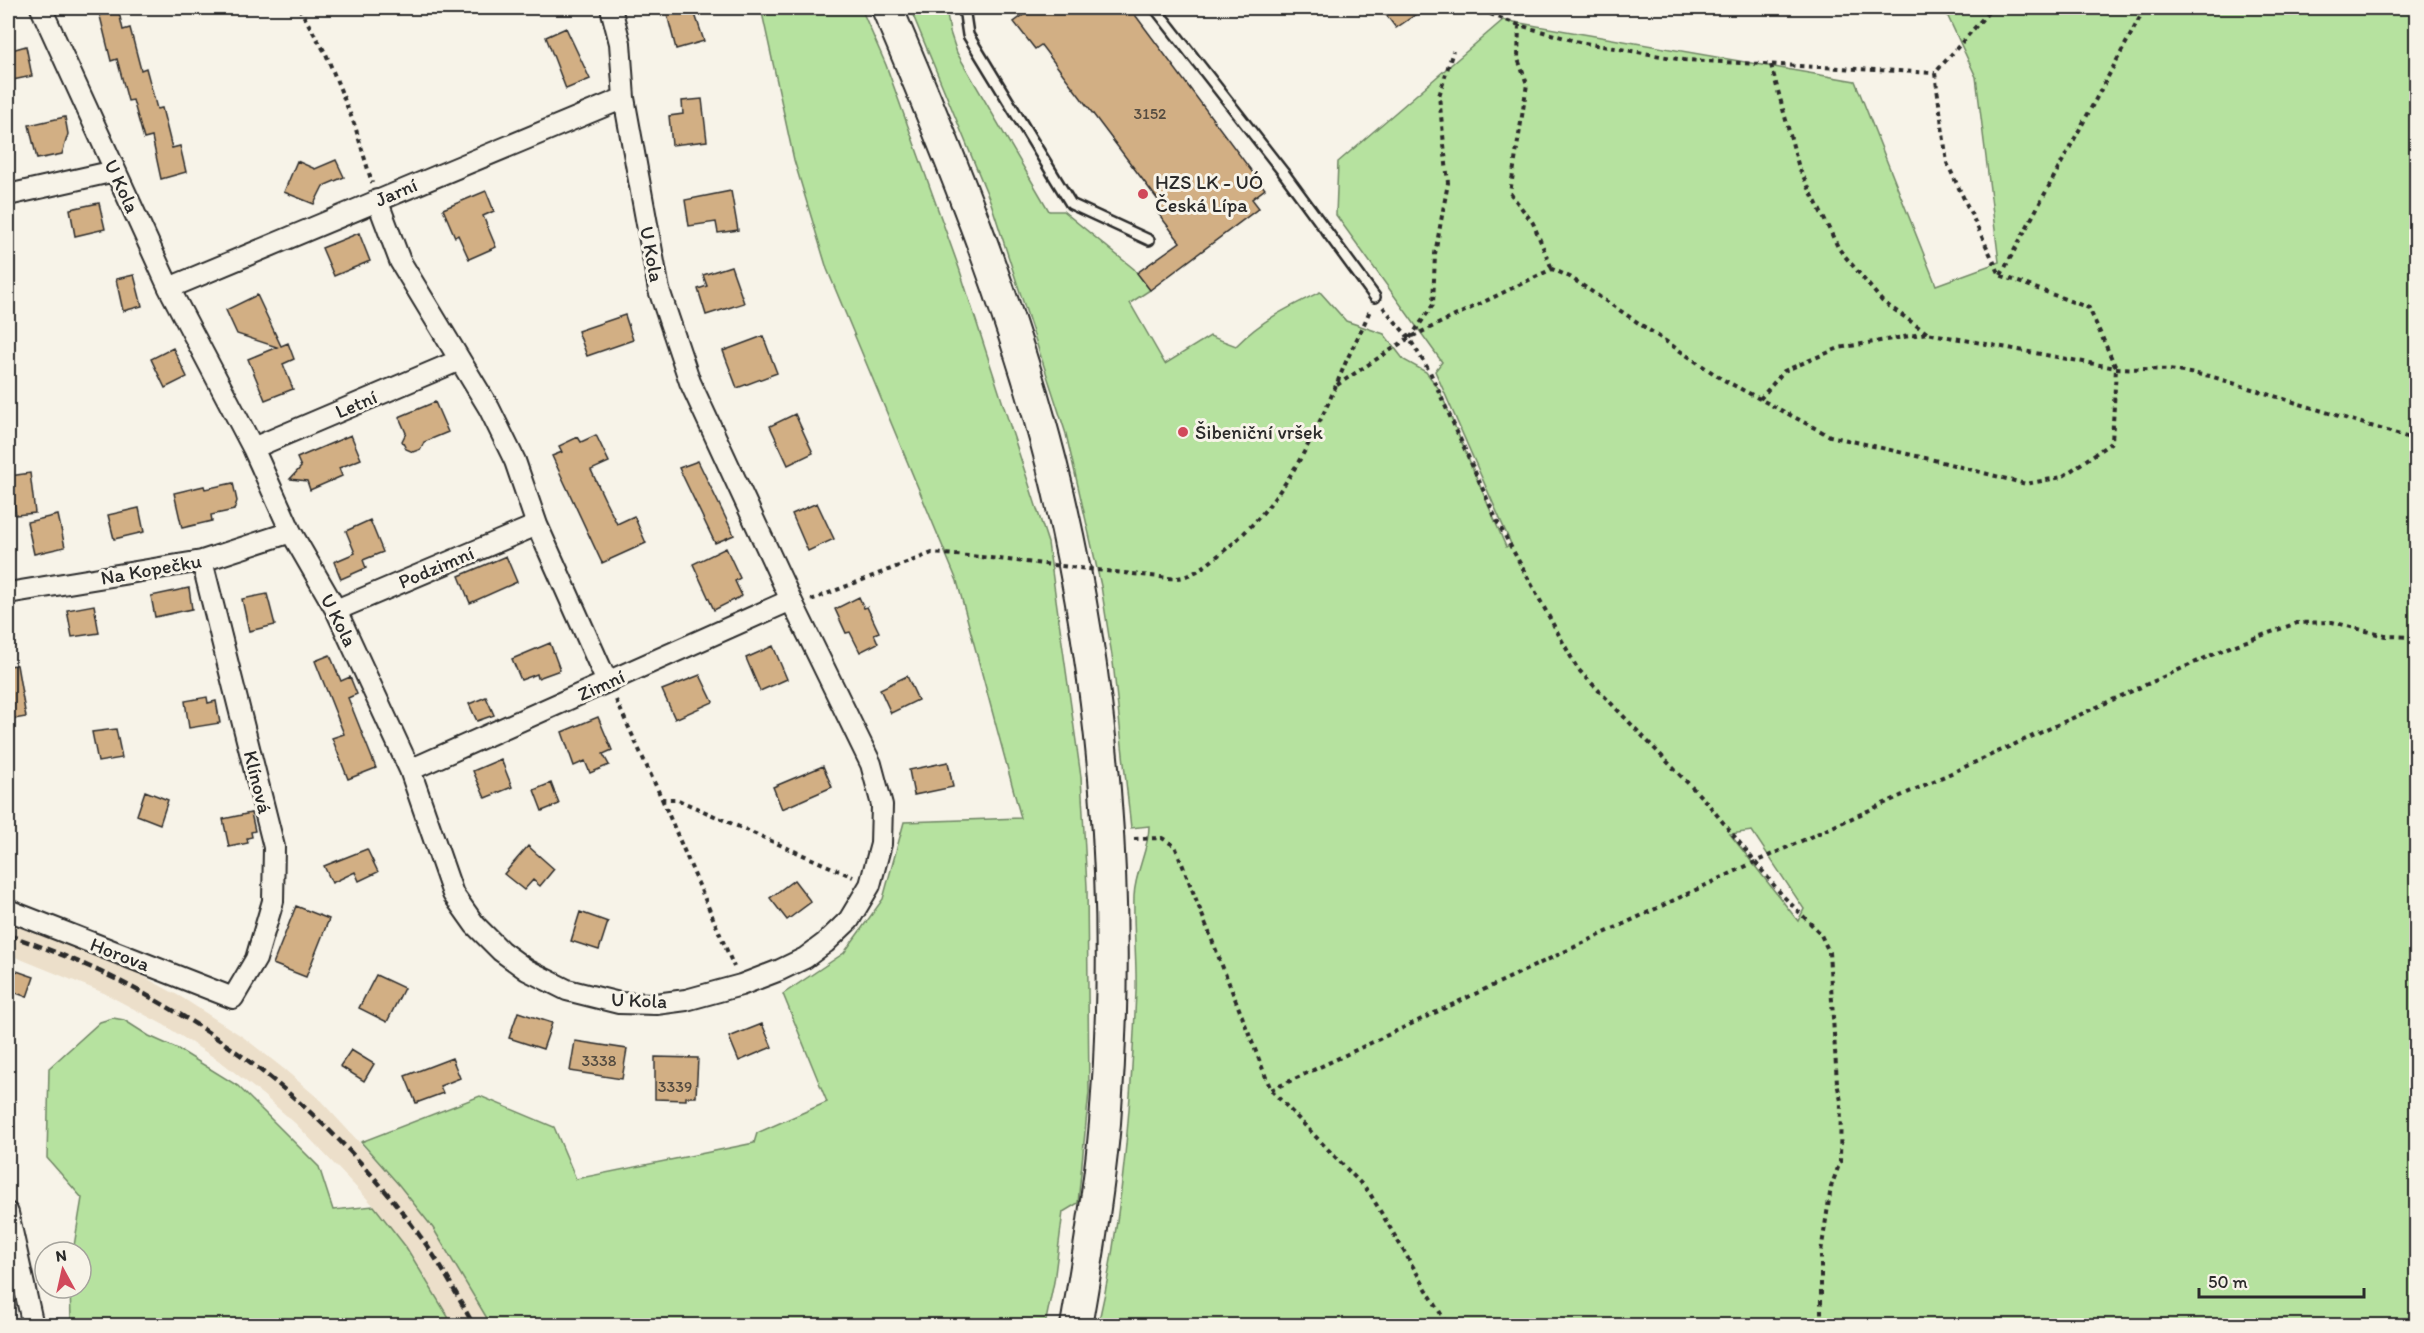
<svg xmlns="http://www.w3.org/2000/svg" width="2424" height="1333" viewBox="0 0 2424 1333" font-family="Itim,sans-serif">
  <rect width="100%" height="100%" fill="#f7f3e8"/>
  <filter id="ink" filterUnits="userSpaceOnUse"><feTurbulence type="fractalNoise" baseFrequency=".0167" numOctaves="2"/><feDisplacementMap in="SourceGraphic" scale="12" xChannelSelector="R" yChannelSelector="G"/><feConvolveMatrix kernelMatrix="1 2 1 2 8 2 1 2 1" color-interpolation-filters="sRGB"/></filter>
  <g filter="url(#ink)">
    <path fill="#ecdfca" d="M8,919L119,963L181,997L243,1037L284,1069L319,1099L399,1185L433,1228L491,1325H453L406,1247L374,1206L296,1124L263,1095L224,1064L164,1025L104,993L8,954Z"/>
    <path fill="#b6e29f" stroke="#708665" stroke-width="1.5" fill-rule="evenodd" d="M761,8H861L886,65L959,268L1048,543L1081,777L1087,887L1089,1092L1078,1203L1063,1212L1054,1282L1045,1325H491L433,1228L399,1185L361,1142L480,1096L554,1127L576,1179L754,1143L757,1133L827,1102L783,994L844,953L883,899L904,822L1021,818L957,581L827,269L794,160Z
      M910,8H946L950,32L957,53L1049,211H1063L1134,269L1150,290L1130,303L1165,364L1210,336L1236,346C1262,320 1287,308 1320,292L1346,321L1384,334L1404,360L1426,372L1439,389L1506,547L1511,544L1435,371L1442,362L1336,215L1338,162L1503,20L1855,81L1936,285L1999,262L1976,77L1944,8H2416V1325H1098C1123,1217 1131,1103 1136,992C1137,960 1133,928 1134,896C1135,871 1149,850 1149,826L1131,828L1113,662L1101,586L1066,434L991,203ZM1752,831L1804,909L1798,921L1730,834Z
      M113,1018L124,1020L149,1036L178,1049L238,1086L319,1167L333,1210L374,1206L406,1247L453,1325H69L71,1319L70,1288H81V1252H73L82,1198L47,1158L49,1068L100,1022Z"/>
    <path fill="#d2af84" stroke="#2b2b2b" stroke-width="1.5" d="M98,8H118L123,30L130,28L141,70L146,68L157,109L162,108L172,148L180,146L186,172L161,179L152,137L144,139L133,100L128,101L117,59L111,61Z
      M675,8H693L704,41L676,49L666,10Z
      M1033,8H1130L1265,189L1252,199L1259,208L1150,290L1137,273L1180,242L1155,209L1161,204L1041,45L1035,49L1014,22Z
      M1381,8H1425L1396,28Z
      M566,28L590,79L566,89L546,37Z
      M26,46L32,76L8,81V51Z
      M702,99L707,141L672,145L669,116L683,114L682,101Z
      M65,117L68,134L62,154L37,159L29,125Z
      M336,160L344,177L323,186L314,204L284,192L297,161L315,169Z
      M486,191L494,211L483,216L496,247L469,259L458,235L455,237L443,209Z
      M731,191L738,230L718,233L716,222L689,226L685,200Z
      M99,203L105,229L75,236L70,209Z
      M359,233L370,261L334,276L322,248Z
      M731,266L744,303L706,315L698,289L707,286L703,275Z
      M134,275L142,306L123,311L116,279Z
      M257,295L281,346L288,343L294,359L283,364L293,389L265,400L248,359L277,347L237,334L226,310Z
      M625,315L633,340L587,356L578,331Z
      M763,336L777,373L737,388L723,351Z
      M173,348L187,377L165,388L151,359Z
      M435,402L448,432L424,442L421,449L413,452L406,449L402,441L406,433L399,417Z
      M795,414L813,453L788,465L770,426Z
      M351,435L361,459L339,468L342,476L310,490L307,481L290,479L301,467L297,458Z
      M596,435L609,462L591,470L606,502L617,524L634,516L646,543L602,563L552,456L562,452L559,446L578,437L581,442Z
      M698,461L734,535L715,543L679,468Z
      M30,473L35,513L16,515L10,476Z
      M233,483L237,501L234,510L211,515L212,521L182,528L174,493L204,486L205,489Z
      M817,503L834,539L808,551L792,514Z
      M139,508L144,532L114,539L108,515Z
      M58,515L65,547L34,554L27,522Z
      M370,520L383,552L363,560L366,568L341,579L334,562L355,553L346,531Z
      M726,548L740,578L735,581L742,596L714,610L693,564Z
      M506,556L517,582L470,603L459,576Z
      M189,588L192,609L155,617L151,596Z
      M267,594L275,625L249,631L242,599Z
      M859,597L864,608L867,607L879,632L874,634L878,643L860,652L850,632L846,633L835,609Z
      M94,605L99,633L72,637L67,610Z
      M550,643L560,670L538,678L537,674L521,680L512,659Z
      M773,646L787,679L760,691L746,658Z
      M330,655L341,681L350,677L357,694L348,698L376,768L348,779L332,738L344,734L315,661Z
      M17,665L26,717L8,720V666Z
      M700,675L713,702L675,719L662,690Z
      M907,676L918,700L891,713L880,689Z
      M207,697L208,703L216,701L220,723L189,728L185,701Z
      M486,697L494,715L477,721L469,704Z
      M598,717L612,750L603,754L609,765L590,773L585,761L574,766L562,732Z
      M116,729L122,758L98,762L92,732Z
      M501,759L512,787L485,798L473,771Z
      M948,762L953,787L914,795L909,770Z
      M823,766L832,787L782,809L773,787Z
      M551,783L559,804L542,811L534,790Z
      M145,791L168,800L160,824L137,815Z
      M251,813L255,831L251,832L252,837L247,838L248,843L229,847L223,819Z
      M528,846L554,869L540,886L533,880L524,890L504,874Z
      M367,849L378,872L359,881L355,872L332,883L324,866Z
      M794,880L811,902L787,920L770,898Z
      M296,906L329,919L306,977L273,964Z
      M580,912L608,922L599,950L571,941Z
      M8,968L34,977L27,997L8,990Z
      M376,975L404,988L387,1022L359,1008Z
      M518,1012L552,1023L543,1049L509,1038Z
      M762,1024L772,1047L739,1061L729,1037Z
      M575,1041L627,1049L622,1079L570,1071Z
      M351,1050L374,1064L364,1081L340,1066Z
      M655,1057L698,1058L696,1097H686V1100L655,1099Z
      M452,1058L460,1078L440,1086L443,1093L416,1103L405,1076Z"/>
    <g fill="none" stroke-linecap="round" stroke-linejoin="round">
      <g stroke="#2b2b2b" stroke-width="14">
        <path id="service" d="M964,8L968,35L1071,204L1149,240
          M1155,8L1283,172L1375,297"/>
      </g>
      <g stroke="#2b2b2b" stroke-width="24">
        <path id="minor" d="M41,8L169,288L253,448L291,532L336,610L410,770L453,894L475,925L501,951L527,970L567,990L619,1003L656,1004L686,1000L741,985L780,970L805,958L825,943L849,920L870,885L881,844L882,805L871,764L791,600L690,382L659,290L624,98L620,43L611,8
          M8,195L115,171
          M377,200L400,261L489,408L515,461L537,525L607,682
          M169,288L624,98
          M253,448L460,360
          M8,593L202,561L291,532
          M336,610L537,525
          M410,770L791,600
          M8,910L233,998L256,959L273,901L274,847L202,561
          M8,1213L33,1326"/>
      </g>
      <g stroke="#2b2b2b" stroke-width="34">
        <path id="primary" d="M887,8C950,155 1011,305 1051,462C1105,677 1123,902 1105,1123C1099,1191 1088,1258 1076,1326"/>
      </g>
      <path stroke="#2b2b2b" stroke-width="4" stroke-dasharray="4.5 4.5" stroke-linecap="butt" d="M299,8L326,54L355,126L372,183
        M1490,14L1519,25L1579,42L1684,60L1935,73
        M1519,25L1518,59L1527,84L1510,193L1533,223L1552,269
        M1771,65L1799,168L1839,249L1882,301L1927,333
        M2001,275L2145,8
        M1383,307L1409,338L1430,372L1498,523L1577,668L1708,804L1782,895L1820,933L1829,952L1837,1083L1841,1101L1840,1162L1831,1187L1821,1252V1326
        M1410,338L1433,305L1435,254L1448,183L1439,96L1453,51
        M1337,385L1409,338L1552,269L1570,277L1722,379L1830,436L1938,461L2026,484L2062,477L2112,442L2116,368L2089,308L2000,275L1947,163L1935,73L1992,8
        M1760,399L1784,371L1839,348L1927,333L2116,368L2169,370L2210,376L2416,440
        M1168,578C1189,580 1204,567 1220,554C1284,504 1315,436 1345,364C1353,346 1363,328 1370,310
        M811,600L932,553L981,557
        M616,700L662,799H676L853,877
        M662,799L734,967
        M1134,839L1162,838L1175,846L1271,1090L1369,1192L1448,1326
        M1271,1090L1755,862L2227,648L2297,623L2332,622L2385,636L2416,637"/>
      <use href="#service" stroke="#f7f3e8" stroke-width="9"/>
      <use href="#minor" stroke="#f7f3e8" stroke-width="20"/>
      <use href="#primary" stroke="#f7f3e8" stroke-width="30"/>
      <path stroke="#2b2b2b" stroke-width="4.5" stroke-dasharray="9 4.5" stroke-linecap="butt" d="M8,935C172,989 319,1095 420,1236C441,1264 457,1295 474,1326"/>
      <path stroke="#2b2b2b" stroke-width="4" stroke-dasharray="4.5 4.5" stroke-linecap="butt" d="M981,557L1168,578"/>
    </g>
  </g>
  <g fill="#d1495b" stroke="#f7f3e8" stroke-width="2">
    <circle cx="1143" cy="194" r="6"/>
    <circle cx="1183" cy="432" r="6"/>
  </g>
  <g text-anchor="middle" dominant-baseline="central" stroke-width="6" stroke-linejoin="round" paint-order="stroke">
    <g font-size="16" fill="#554c41">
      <text x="1150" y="113">3152</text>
      <text x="599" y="1060">3338</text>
      <text x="675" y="1086">3339</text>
    </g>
    <g font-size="20" fill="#2b2b2b" stroke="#f7f3e8" text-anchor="start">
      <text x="1155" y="182">HZS LK - UÓ<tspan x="1155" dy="23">Česká Lípa</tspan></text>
      <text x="1195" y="432">Šibeniční vršek</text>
    </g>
    <g font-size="20" fill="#2b2b2b" stroke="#f7f3e8">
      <text transform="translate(122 186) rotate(65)">U Kola</text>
      <text transform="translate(396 192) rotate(-23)">Jarní</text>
      <text transform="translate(652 254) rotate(79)">U Kola</text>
      <text transform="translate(356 404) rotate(-23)">Letní</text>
      <text transform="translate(436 567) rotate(-23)">Podzimní</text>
      <text transform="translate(151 569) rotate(-10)">Na Kopečku</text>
      <text transform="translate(339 620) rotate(63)">U Kola</text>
      <text transform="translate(601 685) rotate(-24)">Zimní</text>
      <text transform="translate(258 782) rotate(76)">Klínová</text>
      <text transform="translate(120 954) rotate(21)">Horova</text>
      <text transform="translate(639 1000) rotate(2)">U Kola</text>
    </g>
  </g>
  <rect width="2424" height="1333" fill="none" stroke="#f7f3e8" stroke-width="30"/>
  <rect x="15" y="15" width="2394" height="1303" fill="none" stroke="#2b2b2b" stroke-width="2" filter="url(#ink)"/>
  <g transform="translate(63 1270) rotate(352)"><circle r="28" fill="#f7f3e8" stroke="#a5a39c" stroke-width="1.5"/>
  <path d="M0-4.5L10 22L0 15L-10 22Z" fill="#d1495b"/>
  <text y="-9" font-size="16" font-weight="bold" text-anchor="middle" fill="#2b2b2b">N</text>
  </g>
  <path d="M2199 1288v9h165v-9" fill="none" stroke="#2b2b2b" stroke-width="3"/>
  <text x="2208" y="1288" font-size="18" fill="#2b2b2b" stroke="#f7f3e8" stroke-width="4.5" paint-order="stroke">50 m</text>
</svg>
